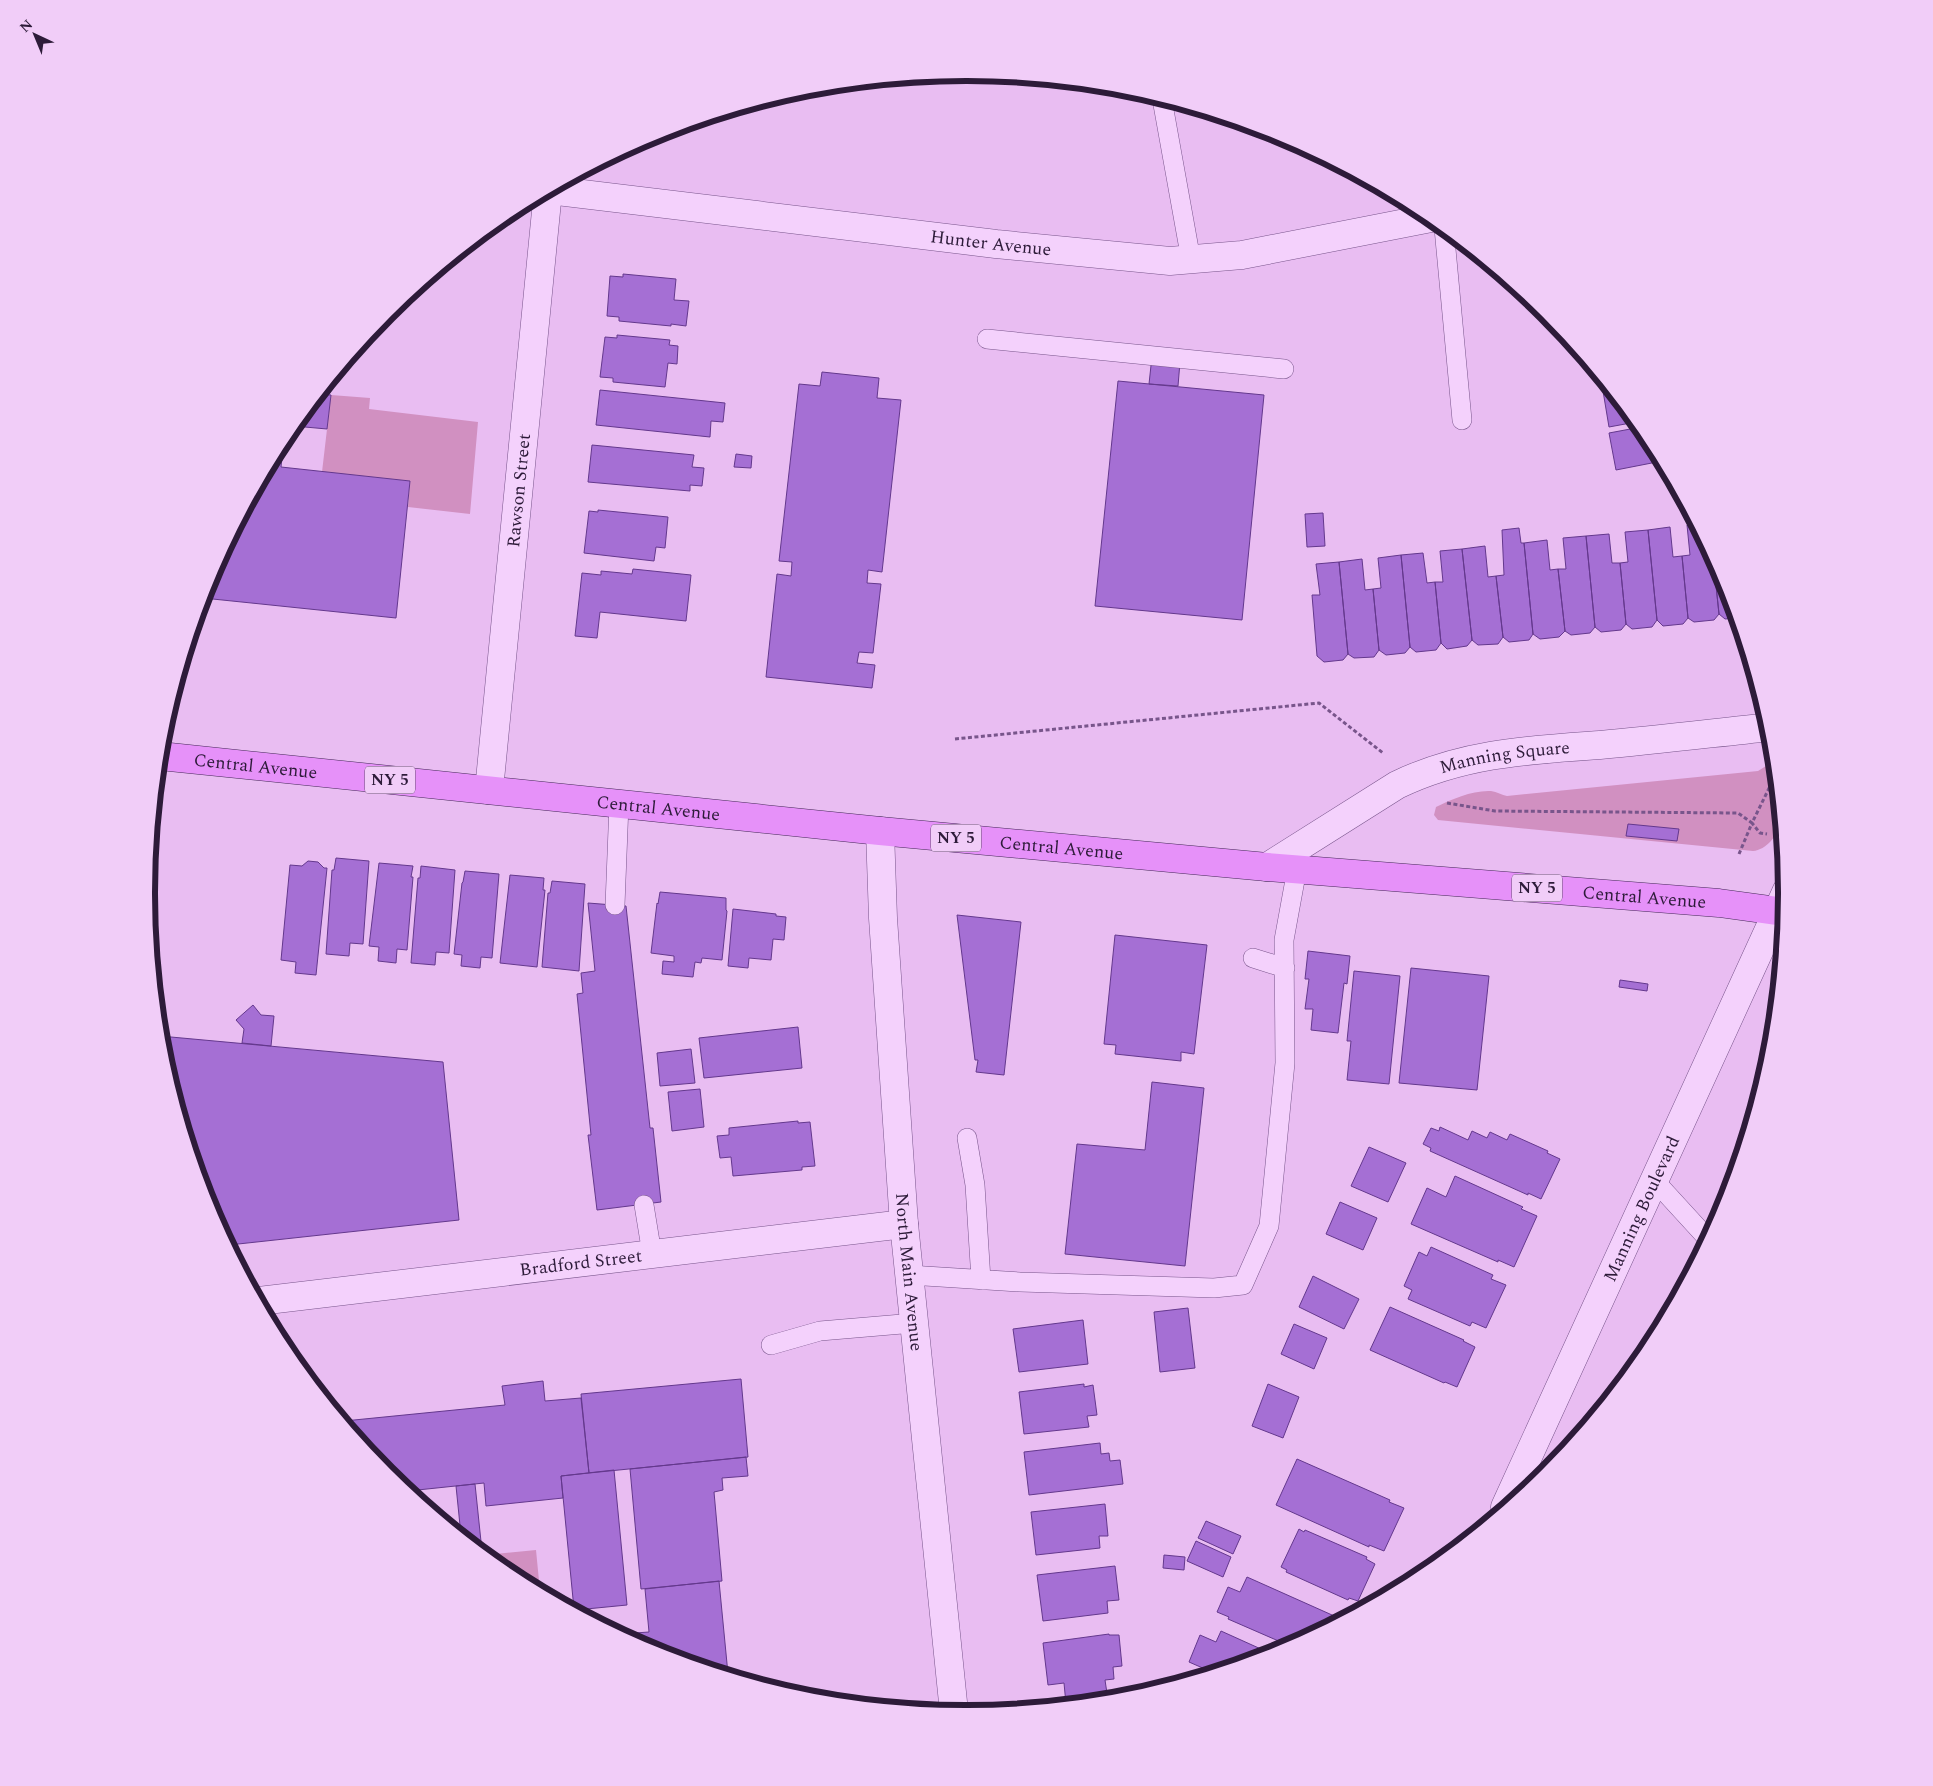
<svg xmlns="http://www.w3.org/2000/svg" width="1933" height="1786" viewBox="0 0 1933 1786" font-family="Spectral,serif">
  <rect width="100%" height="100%" fill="#e9bdf2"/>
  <path fill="#d190c1" d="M331,395L370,398L369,409L478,422L470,514L408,507L410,481L322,472Z
    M1774,763C1776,780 1781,806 1780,822C1779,835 1766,850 1753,851L1438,820L1434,815L1436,807C1452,799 1473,790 1491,791C1497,792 1502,795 1507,796L1758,771L1766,766Z
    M536,1550L540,1591L510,1575L496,1563L495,1554Z"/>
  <path fill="#a56fd4" stroke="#64388d" d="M623,274L676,279L674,300L689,301L686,326L671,324V326L619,321V317L607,316L610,276L623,277Z
    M617,335L670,340L669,345L678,346L677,364L668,363L665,387L613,382V378L600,377L605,337L617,338Z
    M1153,347L1181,350L1178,386L1149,384Z
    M822,372L879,378L877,398L901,400L882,572L868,570L867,583L881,584L873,653L859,652L857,663L875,665L872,688L766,677L777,574L791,576L792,562L779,561L799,384L820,386Z
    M1118,381L1264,395L1242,620L1095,606Z
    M1609,389L1636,422L1609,427L1603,391Z
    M600,390L725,403L723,422L711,421L710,437L596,425Z
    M320,394L331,395L327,429L294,426Z
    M1641,427L1649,437L1662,461L1616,470L1609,433Z
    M284,438L281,467L410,481L396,618L203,598L209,579Z
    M592,445L694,455L692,467L704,468L702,486L690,485V491L588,482Z
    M736,454L752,456L751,468L734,467Z
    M598,510L668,517L665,548L656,547L654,561L584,553L589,511L598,512Z
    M1323,513L1325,546L1307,547L1305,514Z
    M1695,524L1713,557L1719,614L1714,620L1694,622L1688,618L1682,556L1690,555L1687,525Z
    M1670,527L1673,557L1682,556L1688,618L1683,624L1663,626L1657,620L1648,530Z
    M1519,528L1521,543H1524L1533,634L1529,640L1509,642L1503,637L1496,576L1504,575L1502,530Z
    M1648,530L1657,620L1652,627L1632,629L1626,624L1620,563L1628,562L1625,532Z
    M1609,534L1612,563H1620L1626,624L1621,630L1601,632L1595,627L1586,536Z
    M1586,536L1595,627L1590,633L1571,635L1565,631L1558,569H1566L1563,538Z
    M1547,540L1550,570L1558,569L1565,631L1559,637L1540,639L1533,634L1524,543Z
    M1485,546L1488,577L1496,576L1503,637L1498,644L1478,645L1472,640L1462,549Z
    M1462,549L1472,640L1467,646L1447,649L1441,643L1435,582H1443L1440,551Z
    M1423,553L1427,583L1435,582L1441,643L1436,650L1416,652L1410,647L1401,555Z
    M1401,555L1410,647L1405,653L1386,655L1379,650L1373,589L1381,588L1378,558Z
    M1713,557L1725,579L1736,618L1725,619L1719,614Z
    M1362,559L1365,590L1373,589L1379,650L1374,657L1354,658L1348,654L1339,562Z
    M1339,562L1348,654L1343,660L1324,662L1317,656L1312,595H1320L1316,564Z
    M633,569L691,575L686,621L600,612L597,638L575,636L582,573L601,575V571L632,574Z
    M1628,824L1679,829L1677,841L1626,836Z
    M336,858L369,861L363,944L350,943L349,956L326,954L332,870H334Z
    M308,861L318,862L324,868H327L316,975L295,973L296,962L281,960L290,865L302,866Z
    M379,863L413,866L411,877H413L407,950L397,949L396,963L378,961L379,947L369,946Z
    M421,866L455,870L449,953L436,952L435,965L411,963L418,878H420Z
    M465,871L499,874L492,958L481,957L480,968L461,966L462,955L454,954L462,883L463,882Z
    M510,875L544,878L543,890H545L537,967L500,963Z
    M552,881L585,884L579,971L542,967L548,893H550Z
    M660,892L726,898V910L727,911L722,960L702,958L701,963L695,962L693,977L662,974L663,961L674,962V956L651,953L657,903L658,904Z
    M588,903L626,906L650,1128H653L661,1202L597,1210L588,1135H591L577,994L583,993L581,973L595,971Z
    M733,909L776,914V916L786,917L784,940L773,939L771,960L749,958L748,968L728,966Z
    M957,915L1021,922L1004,1075L976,1072L978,1060H975Z
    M1115,935L1207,945L1194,1054L1181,1052V1061L1115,1054L1116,1045L1104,1044Z
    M1308,951L1350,956L1347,984L1344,983L1338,1033L1311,1030L1313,1009H1305L1309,979H1305Z
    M1411,968L1489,976L1477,1090L1399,1083Z
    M1354,971L1400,976L1389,1084L1347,1080L1351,1041H1347Z
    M1620,980L1648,984L1647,991L1619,987Z
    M253,1005L261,1015L274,1016L271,1046L242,1043L244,1029L236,1020Z
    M798,1027L802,1068L704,1078L699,1038Z
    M160,1036L443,1062L459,1220L229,1245L208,1207L162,1053Z
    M691,1049L695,1083L660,1086L657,1053Z
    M1152,1082L1204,1088L1185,1266L1065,1254L1077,1144L1145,1150Z
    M700,1089L704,1127L672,1131L668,1092Z
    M798,1121V1123L810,1122L815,1166L802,1167V1170L733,1176L731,1157L720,1158L717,1136L729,1135V1128Z
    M1440,1127L1468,1140L1472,1131L1487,1138L1490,1132L1507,1140L1510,1134L1548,1151L1547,1153L1560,1159L1541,1199L1528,1193V1195L1430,1151L1431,1148L1423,1144L1431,1128L1439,1131Z
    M1369,1147L1406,1163L1388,1202L1351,1186Z
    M1455,1176L1523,1207L1521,1209L1537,1216L1514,1267L1498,1260V1262L1411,1224L1427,1188L1446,1197Z
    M1340,1202L1377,1218L1363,1250L1326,1234Z
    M1431,1247L1493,1275L1491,1279L1506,1285L1486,1328L1472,1322L1470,1326L1408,1299L1412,1290L1404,1286L1419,1252L1427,1256Z
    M1313,1276L1359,1299L1344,1329L1299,1307Z
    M1390,1307L1464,1340L1463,1341L1475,1347L1457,1387L1445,1382L1444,1383L1370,1350Z
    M1188,1308L1195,1368L1160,1372L1154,1312Z
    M1083,1320L1088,1364L1019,1372L1013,1329Z
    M1294,1324L1327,1338L1314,1369L1281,1354Z
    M741,1379L748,1457L589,1473L581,1394Z
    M543,1381L545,1401L581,1398L589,1473L561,1476L563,1498L486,1506L484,1483L408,1491L386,1473L344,1421L505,1405L502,1386Z
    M1084,1384V1387L1093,1385L1097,1415L1087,1416L1089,1427L1024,1434L1019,1392Z
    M1268,1384L1299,1397L1283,1438L1252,1426Z
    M1100,1443L1101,1454L1109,1453L1110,1461L1120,1460L1123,1484L1029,1495L1024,1452Z
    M746,1457L748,1476L722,1478L723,1490L714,1492L722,1581L641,1589L630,1469Z
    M1297,1459L1390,1500L1389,1502L1404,1508L1384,1551L1369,1545V1547L1276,1505Z
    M614,1470L627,1605L576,1610L574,1609L561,1476Z
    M475,1484L482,1551L461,1535L456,1486Z
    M1105,1504L1108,1536H1099L1100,1548L1036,1555L1031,1512Z
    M1206,1521L1241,1536L1233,1554L1198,1538Z
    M1299,1529L1304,1532L1305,1530L1367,1557L1366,1559L1375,1564L1358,1601L1349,1598L1348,1600L1286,1572L1287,1570L1281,1567Z
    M1196,1541L1231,1557L1223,1577L1187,1561Z
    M1164,1555L1185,1557L1184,1570L1163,1568Z
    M1115,1566L1119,1600L1107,1601L1108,1613L1043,1621L1037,1575Z
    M1247,1577L1341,1619L1290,1646L1228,1619L1229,1617L1217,1612L1228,1587L1240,1592Z
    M719,1581L728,1674L652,1651L621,1634L649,1632L645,1589Z
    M1221,1631L1272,1654L1207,1673L1203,1672L1205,1669L1189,1662L1200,1635L1216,1642Z
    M1109,1634V1635H1119L1122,1666L1113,1667L1114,1679L1105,1680L1108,1700L1066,1704L1064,1683L1048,1685L1043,1643Z"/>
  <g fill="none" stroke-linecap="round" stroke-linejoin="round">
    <g stroke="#78558b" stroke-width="20">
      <path id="service" d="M1162,99L1191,260
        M1444,228L1462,420
        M987,339L1284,369
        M615,905L619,804
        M1253,958L1285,968
        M967,1138L975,1185L981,1280
        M1654,1180L1708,1239
        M644,1205L652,1254
        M909,1275L1020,1282L1214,1288L1243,1285L1269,1226L1285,1063L1284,940L1297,869
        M771,1345L820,1331L914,1323"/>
    </g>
    <g stroke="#78558b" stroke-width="29">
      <g id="minor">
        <path id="s1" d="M549,190L996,244L1170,261L1242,255L1431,218"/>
        <path id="s2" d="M489,790L548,191"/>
        <path id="s3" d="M259,1301L904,1224"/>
      </g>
    </g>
    <g stroke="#78558b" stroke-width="29">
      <g id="tertiary">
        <path id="s4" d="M880,831L883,918L904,1224L954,1712"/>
        <path id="s5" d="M1267,867L1397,785C1463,753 1528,750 1600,745C1657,740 1713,733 1770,727"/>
        <path id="s6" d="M1505,1507L1787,890"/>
      </g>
    </g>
    <g stroke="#452a58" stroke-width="29">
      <g id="primary">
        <path id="s7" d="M160,756L880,831L1267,867L1719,903L1785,912"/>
      </g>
    </g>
    <path stroke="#78558b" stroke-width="3" stroke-dasharray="4 2.5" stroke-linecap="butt" d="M955,739L1319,703L1383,753
      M1447,803L1495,811L1738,813L1752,823L1775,776
      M1739,854L1752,823L1760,833L1767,834"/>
    <use href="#service" stroke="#f4d1fc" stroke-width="19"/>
    <use href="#minor" stroke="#f4d1fc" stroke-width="28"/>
    <use href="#tertiary" stroke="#f4d1fc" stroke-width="28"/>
    <use href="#primary" stroke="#e691f9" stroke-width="28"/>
  </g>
  <g text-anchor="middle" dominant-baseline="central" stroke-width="4.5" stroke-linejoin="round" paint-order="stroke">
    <g fill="#f1cdf8" stroke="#685072" stroke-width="1">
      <rect x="365" y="766.5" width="50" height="27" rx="4"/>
      <rect x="931" y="824.5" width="50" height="27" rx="4"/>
      <rect x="1512" y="874.5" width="50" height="27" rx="4"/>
    </g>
    <g font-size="16" font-weight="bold" fill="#2d1b39">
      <text x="390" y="780">NY 5</text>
      <text x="956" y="838">NY 5</text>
      <text x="1537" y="888">NY 5</text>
    </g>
    <g font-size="18" fill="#2d1b39" stroke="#f1cdf8">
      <text stroke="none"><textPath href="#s1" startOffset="445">Hunter Avenue</textPath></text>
      <text stroke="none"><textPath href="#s2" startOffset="301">Rawson Street</textPath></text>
      <text stroke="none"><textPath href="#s5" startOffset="266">Manning Square</textPath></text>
      <text stroke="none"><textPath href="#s7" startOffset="96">Central Avenue</textPath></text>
      <text stroke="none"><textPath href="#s7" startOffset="501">Central Avenue</textPath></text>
      <text stroke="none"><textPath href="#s7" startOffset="906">Central Avenue</textPath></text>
      <text stroke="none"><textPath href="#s7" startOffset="1491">Central Avenue</textPath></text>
      <text stroke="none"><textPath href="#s6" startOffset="328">Manning Boulevard</textPath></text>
      <text stroke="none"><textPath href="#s3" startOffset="324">Bradford Street</textPath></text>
      <text stroke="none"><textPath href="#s4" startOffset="442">North Main Avenue</textPath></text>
    </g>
  </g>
  <path d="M0 0H1933V1786H0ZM966 81H967A811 811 0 0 1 1778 892V894A811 811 0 0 1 967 1705H966A811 811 0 0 1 155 894V892A811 811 0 0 1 966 81Z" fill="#f1cdf8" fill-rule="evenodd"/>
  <path fill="none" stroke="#2d1b39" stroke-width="6" d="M966 81H967A811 811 0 0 1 1778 892V894A811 811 0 0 1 967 1705H966A811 811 0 0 1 155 894V892A811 811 0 0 1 966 81Z"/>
  <g transform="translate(35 35) rotate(316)" stroke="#f1cdf8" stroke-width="4" paint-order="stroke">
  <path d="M0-4L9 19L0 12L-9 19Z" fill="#2d1b39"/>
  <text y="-8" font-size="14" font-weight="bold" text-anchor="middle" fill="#2d1b39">N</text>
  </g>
</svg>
